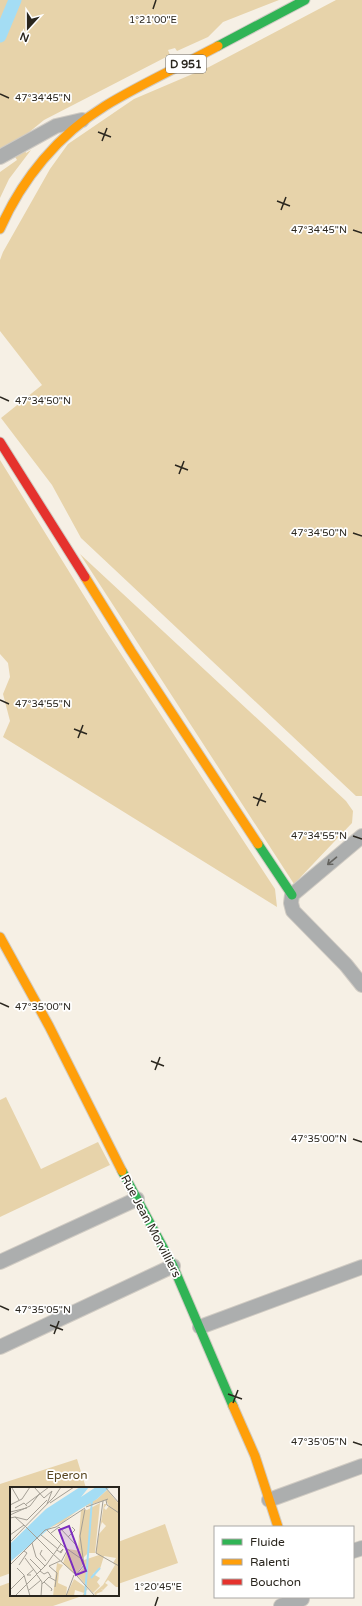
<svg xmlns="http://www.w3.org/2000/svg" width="362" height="1606" viewBox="0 0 362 1606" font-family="'Varela Round',sans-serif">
  <rect width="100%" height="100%" fill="#f6f0e5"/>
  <path fill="#e7d3aa" d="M0,0H279L223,22L208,37L177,51L175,48L168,50L170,55L44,120L22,138L26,153L31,150L9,179L0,198V172L17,160L8,145L0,150Z
    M336,0H362V796H356L81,538L52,485L1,418L42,385L0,331V260L3,252L50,169L68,144L134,99L209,67Z
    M0,460L104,628L275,889L277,907L3,737L10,721L3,694L10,677L8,663L0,654Z
    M80,554L346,801L353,811L352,823L294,884Z
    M6,1097L41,1169L98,1142L110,1165L0,1217V1100Z
    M77,1459L86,1488H11V1573L0,1577V1484Z
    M165,1524L178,1563L118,1584V1542Z
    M11,1582V1595H85L53,1606H0V1586Z"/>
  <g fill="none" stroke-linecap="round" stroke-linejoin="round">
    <path stroke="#a4ddf4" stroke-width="13" d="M0,36L15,0"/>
    <g stroke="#d0cbc3" stroke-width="16">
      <path id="street" d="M0,157L56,126L82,120
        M362,836L292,895L291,903L293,911L346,965L362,985
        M0,1262L137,1199
        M200,1327L362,1267
        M0,1347L173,1266
        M269,1500L362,1466
        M353,1551L362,1548
        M281,1606L302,1599"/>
    </g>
    <g stroke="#d0cbc3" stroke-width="11">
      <path id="fast" d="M218,46L305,0
        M258,844L292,895
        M122,1171L173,1266L233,1406"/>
    </g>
    <g stroke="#d0cbc3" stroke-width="11">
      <path id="slow" d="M0,229C22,179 58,135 105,106C141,84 181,66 218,46
        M85,577L131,651L258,844
        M0,937L49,1026L122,1171
        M233,1406L255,1456L278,1527"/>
    </g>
    <g stroke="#d0cbc3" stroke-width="11">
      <path id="jam" d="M0,442L85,577"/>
    </g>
    <use href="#street" stroke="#acaeae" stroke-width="14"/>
    <use href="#fast" stroke="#30b455" stroke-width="9"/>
    <use href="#slow" stroke="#ff9f0a" stroke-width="9"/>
    <use href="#jam" stroke="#e5322d" stroke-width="9"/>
  </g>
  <defs><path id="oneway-shaft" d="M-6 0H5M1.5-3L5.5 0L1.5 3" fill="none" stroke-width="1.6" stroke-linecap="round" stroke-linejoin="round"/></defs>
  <use stroke="#64635f" href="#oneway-shaft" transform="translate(332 861) rotate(140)"/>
  <path fill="none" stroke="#2a261e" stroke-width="1.5" d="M153,9L156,0M0,94L9,98M98,132L111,137M102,141L107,128M277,201L290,206M281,210L286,197M353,230L362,233M0,397L9,401M175,465L188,470M179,474L184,461M353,533L362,536M0,700L9,704M74,729L87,734M78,738L83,725M253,797L266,802M257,806L262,793M353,836L362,839M0,1003L9,1007M151,1061L164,1066M155,1070L160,1057M353,1139L362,1142M0,1306L9,1310M50,1325L63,1330M54,1334L59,1321M228,1394L242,1399M233,1403L238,1390M353,1442L362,1445M155,1606L158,1597"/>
  <g text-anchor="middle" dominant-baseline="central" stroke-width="3.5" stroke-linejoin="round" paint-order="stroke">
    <rect fill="#fff" stroke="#6a6762" stroke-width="1" x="166" y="55" width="40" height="18" rx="3"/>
    <g font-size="11" font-weight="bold" fill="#2a261e">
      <text x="186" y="64">D 951</text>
    </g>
    <g font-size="12" fill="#2a261e" stroke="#fff">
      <text transform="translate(151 1226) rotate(62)">Rue Jean Morvilliers</text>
    </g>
    <g font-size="12" fill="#58461f" stroke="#fff">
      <text x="67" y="1475">Eperon</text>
    </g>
  </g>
  <g transform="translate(10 1487)">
    <rect width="109" height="109" fill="#f6f0e5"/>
    <path d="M97,3L109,17V100H106L98,93L95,96L98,98L93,103L91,102L93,104L86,107L88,109L90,107L89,109H86L84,106L93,98L105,78L103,76L106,71L94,69L90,82L83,87L90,91L87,95L90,99L83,106L67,88L74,80V73L89,68L86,66L89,47L96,39L92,35L90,41L94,17H97L94,21L96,23L99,19L96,13L72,20L53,35L37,42L68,21L87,12ZM90,16L85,66H78L72,72L73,77L66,88L53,76L58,62L71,64L68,62L71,23H77ZM47,76L53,78L49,84L48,96L57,100L56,109H43ZM64,92L78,102L74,106L78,109H72L74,106L65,103L64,109H56Z" fill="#e7d3aa"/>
    <path d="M70,0H79L71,10L86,0H100L87,12L41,40L0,75V57L36,22Z" fill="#a4ddf4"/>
    <path fill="none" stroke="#a4ddf4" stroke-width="2" d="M81,91L90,81M75,109L82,12"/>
    <path fill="none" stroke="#a49f95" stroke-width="1" d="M24,0L34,11L42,4L37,17M95,0L109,16M2,1L9,13M96,13L97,18L109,26M93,14L86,66L109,79M40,16L64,0M0,18L12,12L20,0M15,18L39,0M76,20L98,12M5,21L14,16L17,19M0,25L17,21M0,28L20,19L30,6M5,30L17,33L37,13M0,31L5,30L15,39M15,39L27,51M37,43L53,59L73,73M41,46L49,40L66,58M0,48L14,38M31,48L48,62M58,50L65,43L62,40M27,51L43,67M0,55L45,9L51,0M22,56L26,70L35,79M32,63L30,67L36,74M47,63L51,66L53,62L50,65M43,67L66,88M15,71L27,87M20,72L31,83M51,75L58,62M0,78L35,43L46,40L75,21M9,78L17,66L14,64M39,79L47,86L45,100M39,79L50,74M7,81L14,88L20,109M30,84L34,87L38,85L41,90M21,88H17L24,82M27,88L32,95L31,109M66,88L74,78L70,49L75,22M67,89L85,109M34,95L42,102L41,104M32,97L39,90L46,94M0,103L14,89M19,103L31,93M5,109L36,78L51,57M56,109L64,88"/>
    <path fill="#7b2cbf" fill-opacity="0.15" stroke="#7b2cbf" stroke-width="2" d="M59,39L76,84L66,88L49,43Z"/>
    <rect width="109" height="109" fill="none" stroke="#2a261e" stroke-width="2"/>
  </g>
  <g font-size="10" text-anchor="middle" fill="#2a261e" stroke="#fff" stroke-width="3.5" stroke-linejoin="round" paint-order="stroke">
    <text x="153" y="23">1°21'00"E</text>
    <text x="43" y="101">47°34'45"N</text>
    <text x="319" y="233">47°34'45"N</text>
    <text x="43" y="404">47°34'50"N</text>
    <text x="319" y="536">47°34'50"N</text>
    <text x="43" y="707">47°34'55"N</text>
    <text x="319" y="839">47°34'55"N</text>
    <text x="43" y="1010">47°35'00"N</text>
    <text x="319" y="1142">47°35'00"N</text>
    <text x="43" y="1313">47°35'05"N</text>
    <text x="319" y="1445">47°35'05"N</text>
    <text x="158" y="1590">1°20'45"E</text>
  </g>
  <rect x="214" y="1526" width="140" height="72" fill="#ffffff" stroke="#aaa8a5"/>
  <rect x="222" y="1539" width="20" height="6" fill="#30b455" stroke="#aaa8a5"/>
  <text x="250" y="1546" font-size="12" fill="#2a261e">Fluide</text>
  <rect x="222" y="1559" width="20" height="6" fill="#ff9f0a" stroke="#aaa8a5"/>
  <text x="250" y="1566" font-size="12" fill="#2a261e">Ralenti</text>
  <rect x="222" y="1579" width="20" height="6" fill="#e5322d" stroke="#aaa8a5"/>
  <text x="250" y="1586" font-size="12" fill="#2a261e">Bouchon</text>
  <g transform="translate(28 28) rotate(201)" stroke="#ffffff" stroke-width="3" paint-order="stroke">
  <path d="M0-3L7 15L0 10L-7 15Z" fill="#2a261e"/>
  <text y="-6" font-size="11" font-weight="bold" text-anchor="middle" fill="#2a261e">N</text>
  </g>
</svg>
